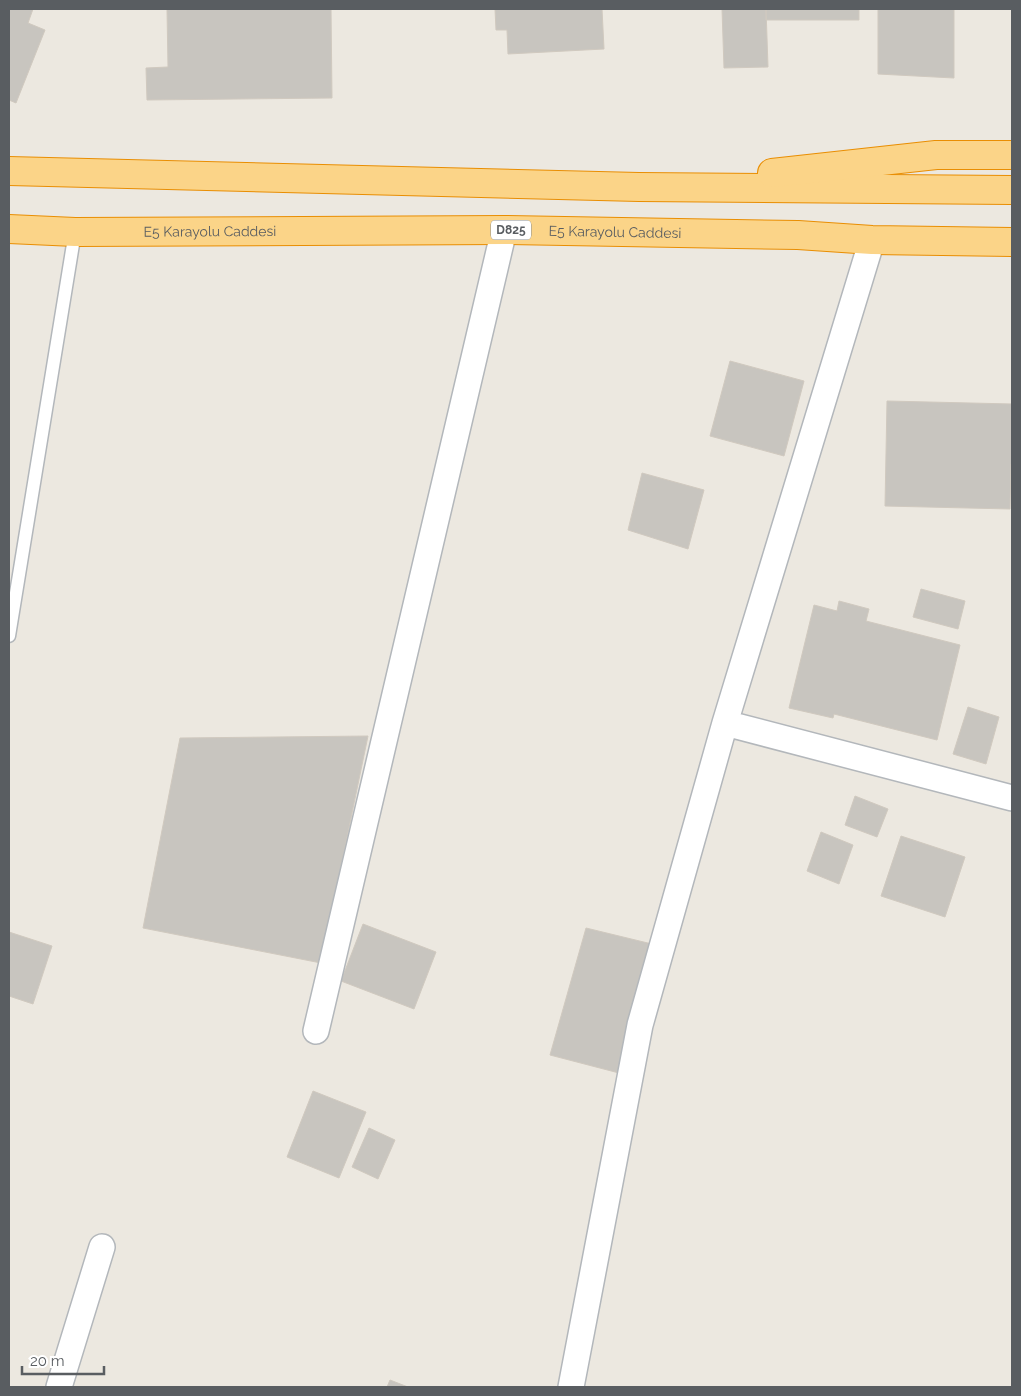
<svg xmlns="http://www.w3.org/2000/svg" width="1021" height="1396" viewBox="0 0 1021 1396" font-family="Raleway,sans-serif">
  <rect width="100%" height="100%" fill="#ece8e0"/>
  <path fill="#c8c5bf" stroke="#d0c9bf" d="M9,9H33L28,23L45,30L16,103L9,100Z
    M167,9H331L332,98L147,100L146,68L168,67Z
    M495,9H602L604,49L508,54L507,30H496Z
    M722,9H766L768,67L724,68Z
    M766,9H859V20H766Z
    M878,9H954V78L878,74Z
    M730,361L804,381L784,456L710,436Z
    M887,401L1012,404V464H1011L1010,509L885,506Z
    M642,473L704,490L688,549L628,530Z
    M921,589L965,601L958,629L913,617Z
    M839,601L869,609L866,621L960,645L937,740L834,714L833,718L789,708L814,605L837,611Z
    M968,707L999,717L986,764L953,754Z
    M368,736L321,963L143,928L180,738Z
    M855,796L888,809L877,837L845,825Z
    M821,832L853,845L839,884L807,871Z
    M901,836L965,857L945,917L881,896Z
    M363,924L436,952L414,1009L341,981Z
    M586,928L656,945L619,1073L550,1055Z
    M9,932L52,946L33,1004L9,996Z
    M313,1091L366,1112L339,1178L287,1157Z
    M369,1128L395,1140L378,1179L352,1167Z
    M390,1380L408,1387H387Z"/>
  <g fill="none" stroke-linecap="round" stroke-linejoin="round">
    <g stroke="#b3b7bb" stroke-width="15">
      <path id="lane" d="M9,636L75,232"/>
    </g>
    <g stroke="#b3b7bb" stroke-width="28">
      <path id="street" d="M725,723L1012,798
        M316,1031L504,230
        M59,1387L102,1247
        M571,1387L640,1025L725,723L872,240"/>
    </g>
    <g stroke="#e98e03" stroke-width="30">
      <g id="highway">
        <path d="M9,171L639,187L1012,190"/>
        <path d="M772,173L936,155H1012"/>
        <path id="s1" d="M9,229L75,232L504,230L798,235L872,240L1012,242"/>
      </g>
    </g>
    <use href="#lane" stroke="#fff" stroke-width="12"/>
    <use href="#street" stroke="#fff" stroke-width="25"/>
    <use href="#highway" stroke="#fbd488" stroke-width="28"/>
  </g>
  <g text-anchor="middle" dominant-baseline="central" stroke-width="4" stroke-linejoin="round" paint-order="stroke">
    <rect fill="#fff" stroke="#8b8e90" stroke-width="1" x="491" y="220.5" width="40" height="19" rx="4"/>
    <g font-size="12" font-weight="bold" fill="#595d61">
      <text x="511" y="230">D825</text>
    </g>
    <g font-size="14" fill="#595d61" stroke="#fff">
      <text stroke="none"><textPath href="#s1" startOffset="201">E5 Karayolu Caddesi</textPath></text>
      <text stroke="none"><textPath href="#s1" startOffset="606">E5 Karayolu Caddesi</textPath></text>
    </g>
  </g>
  <rect width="1021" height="1396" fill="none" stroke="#595d61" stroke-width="20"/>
  <path d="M22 1366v8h82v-8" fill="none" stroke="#595d61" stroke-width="2.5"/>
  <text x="30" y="1366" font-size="15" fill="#595d61" stroke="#ffffff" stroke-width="4" paint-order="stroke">20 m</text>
</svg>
